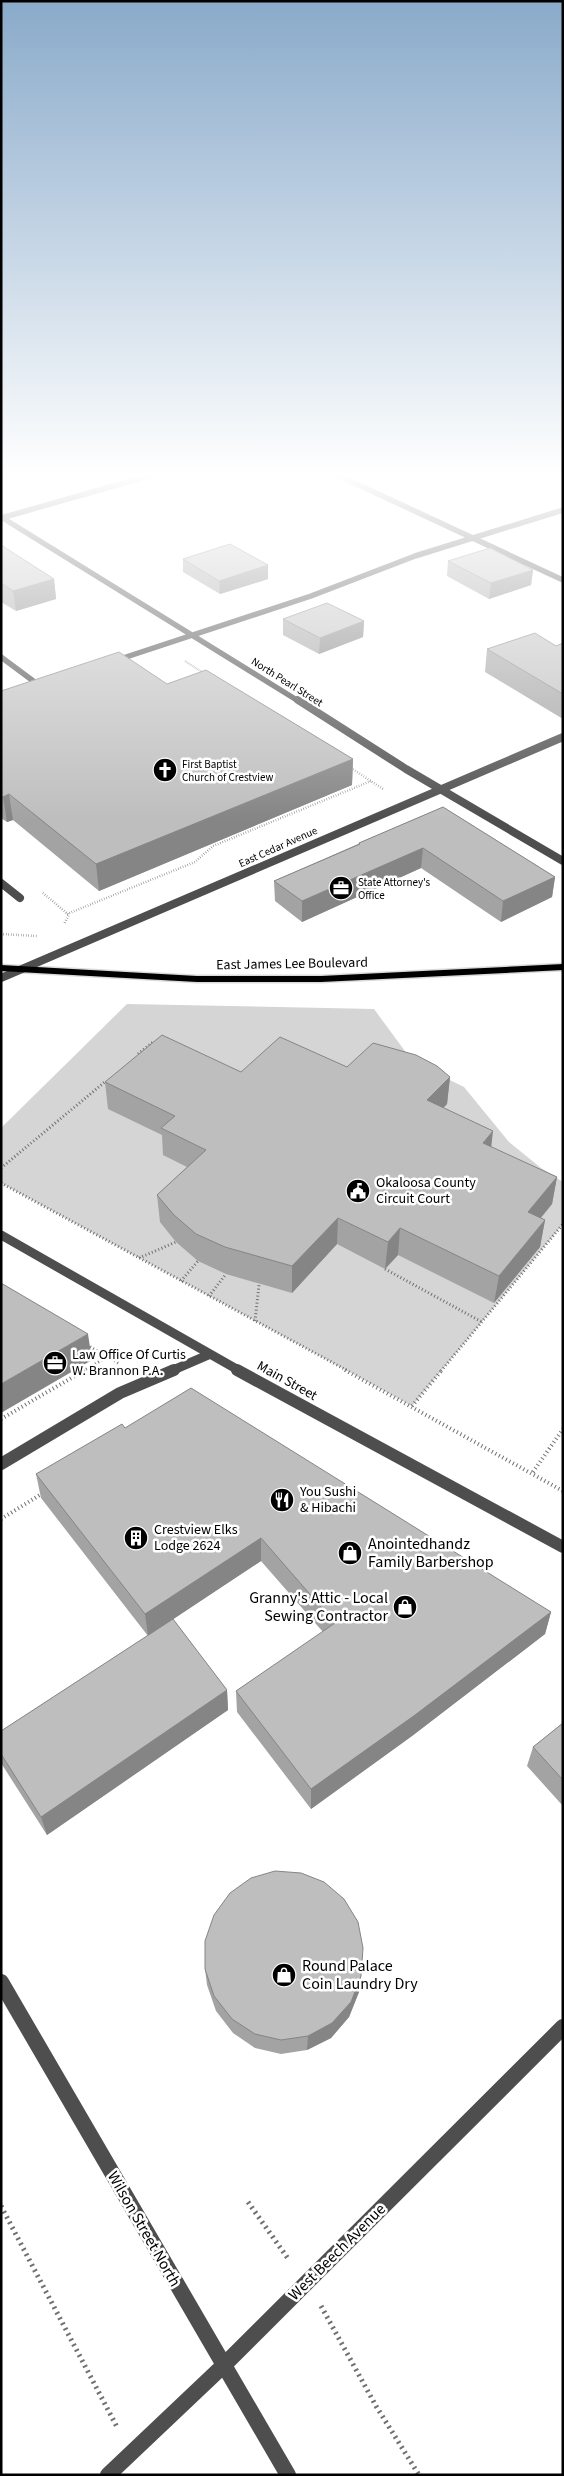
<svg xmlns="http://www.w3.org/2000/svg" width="564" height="2476" viewBox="0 0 564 2476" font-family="'Source Sans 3',sans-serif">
  <rect width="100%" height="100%" fill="#fff"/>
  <path fill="#d5d5d5" d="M127,1004L374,1009L413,1062L464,1087L509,1142L541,1168L563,1182V1224L412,1406L1,1183V1128Z"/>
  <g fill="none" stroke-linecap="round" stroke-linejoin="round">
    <g stroke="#dbdbdb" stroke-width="3">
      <path id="primary" d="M563,964V970L321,982H197L1,971V965L197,976H321Z"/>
    </g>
    <path stroke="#707070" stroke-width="2" stroke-dasharray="0.5 1" stroke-linecap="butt" d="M185,661L205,674"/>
    <path stroke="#707070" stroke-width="2.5" stroke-dasharray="0.5 2" stroke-linecap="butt" d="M351,768L383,789
      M43,893L69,915L64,924
      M67,914L195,862L213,846L371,781
      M1,934L37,936"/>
    <path stroke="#707070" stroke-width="3" stroke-dasharray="1 2.5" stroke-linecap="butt" d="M138,1054L153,1042
      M1,1168L106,1081
      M1,1183L348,1371
      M139,1258L176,1242
      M385,1269L482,1322
      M181,1281L198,1261
      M209,1296L226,1274
      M255,1321L259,1285
      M87,1345L120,1364
      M83,1371L107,1357
      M441,1371L563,1224"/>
    <path stroke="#707070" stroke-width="4" stroke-dasharray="1 3" stroke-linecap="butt" d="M345,1370L563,1491
      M412,1406L442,1370
      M1,1419L85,1370
      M533,1472L563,1429
      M1,1519L43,1493"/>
    <path stroke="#707070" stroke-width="5" stroke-dasharray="2 4" stroke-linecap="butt" d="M248,2202L289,2260
      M1,2206L117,2427
      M321,2306L376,2406L419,2475"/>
    <path stroke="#4e4e4e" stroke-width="5.5" d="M1,657L40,686"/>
    <path stroke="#4e4e4e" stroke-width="5.5" d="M333,473L563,580
      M1,517L300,702
      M1,518L159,473
      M114,661L311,596L415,556L563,510"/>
    <path stroke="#4e4e4e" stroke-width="8" d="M298,700L406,769L563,861
      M1,883L20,898
      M1,978L563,737"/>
    <path stroke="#4e4e4e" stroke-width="9" d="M171,1371L208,1355"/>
    <path stroke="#4e4e4e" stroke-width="12" d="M1,1464L120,1393L174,1370"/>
    <path stroke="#4e4e4e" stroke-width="16" d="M1,1982L288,2475
      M108,2475L223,2366L563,2027"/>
    <path stroke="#4e4e4e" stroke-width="9" d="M1,1235L240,1371"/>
    <path stroke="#4e4e4e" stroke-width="12" d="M237,1370L563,1547"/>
    <use href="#primary" fill="#000" fill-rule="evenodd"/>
  </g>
  <path fill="#a3a3a3" d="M1,545L54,579L56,599L16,611L1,602Z
    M183,559L268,565V579L220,594L183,572Z
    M448,561L533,570L531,585L489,599L447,576Z
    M283,619L364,621L363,637L319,654L283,635Z
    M563,643V719L485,672L487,649L556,646Z
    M167,684L353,759L352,785L99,891L13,820L7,822L1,818V691Z
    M443,807L555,877L552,897L501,922L421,868L302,922L275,901L274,881L358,844L359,843Z
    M347,1067L450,1077L447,1104L443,1108L491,1147L557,1177L552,1204L541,1218L545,1220L540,1247L494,1303L398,1255L385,1269L337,1244L292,1293L226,1274L198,1261L176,1242L160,1222L157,1195L187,1167L163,1155L162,1135L108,1109L105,1082L241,1072Z
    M125,1428L551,1612L545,1634L412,1736L311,1809L237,1712L236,1691L323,1632L261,1561L162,1626L227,1690L228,1710L47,1835L1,1763V1731L148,1636L41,1498L36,1474Z
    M563,1723V1806L527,1766L533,1747Z
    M205,1969L359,1992L349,2017L331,2038L307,2050L281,2054L255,2048L233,2033L216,2011L207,1985Z"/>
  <path fill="#858585" d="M268,565V579L220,594L219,581Z
    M533,570L531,585L489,599L491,583Z
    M54,579L56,599L16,611L13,591Z
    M364,621L363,637L319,654L320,638Z
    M353,759L352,785L99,891L96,864Z
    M9,794L13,820L7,822L3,797Z
    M423,848L421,868L302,922V901Z
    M555,877L552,897L501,922L503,901Z
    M450,1077L447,1104L424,1128L427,1100Z
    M493,1131L490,1158L483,1143Z
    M557,1177L552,1204L523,1239L528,1212Z
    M338,1218L337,1244L292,1293V1266Z
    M545,1220L540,1247L494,1303L499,1276Z
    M400,1228L398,1255L385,1269L388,1242Z
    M88,1334L92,1360L1,1413V1384Z
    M261,1538V1561L148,1636L145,1614Z
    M551,1612L545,1634L412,1736L311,1809V1789Z
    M227,1690L228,1710L47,1835L41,1817Z
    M361,1976L359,1992L349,2017L331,2038L307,2050L308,2036Z"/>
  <path fill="#bebebe" stroke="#858585" d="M230,544L268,565L219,581L183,559Z
    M1,545L54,579L13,591L1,583Z
    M490,548L533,570L491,583L448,561Z
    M327,603L364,621L320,638L283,619Z
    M535,633L556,646L563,643V694L487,649Z
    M119,652L167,684L206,670L353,759L96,864L9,794L3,797L1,796V691Z
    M443,807L555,877L503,901L423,848L302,901L274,881L360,844L359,843Z
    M162,1035L241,1072L280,1037L347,1067L373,1043L416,1055L437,1066L450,1077L427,1100L493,1131L483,1143L557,1177L528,1212L545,1220L499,1276L400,1228L388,1242L338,1218L292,1266L225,1247L196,1234L174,1215L157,1195L206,1150L161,1128L175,1116L105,1082Z
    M1,1283L88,1334L1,1384Z
    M191,1388L551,1612L415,1715L311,1789L236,1691L335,1623L261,1538L145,1614L36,1474L122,1424L125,1428Z
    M173,1619L227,1690L41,1817L1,1754V1731Z
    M563,1723V1780L533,1747Z
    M275,1871L301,1873L324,1882L344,1899L358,1922L363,1948L361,1976L351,2002L332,2023L308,2036L281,2040L255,2034L232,2019L214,1996L205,1969V1941L214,1915L230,1893L251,1878Z"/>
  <linearGradient id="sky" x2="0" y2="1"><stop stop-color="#89aaca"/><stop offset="0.58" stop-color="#fff"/><stop offset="1" stop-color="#fff" stop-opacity="0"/></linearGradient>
  <rect width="564" height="820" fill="url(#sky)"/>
  <defs>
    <g id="church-disc" transform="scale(1.25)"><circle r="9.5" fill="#000" stroke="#fff"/><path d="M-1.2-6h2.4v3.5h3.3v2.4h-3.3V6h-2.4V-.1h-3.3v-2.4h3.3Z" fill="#fff"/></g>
    <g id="office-disc" transform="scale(1.25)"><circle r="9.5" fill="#000" stroke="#fff"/><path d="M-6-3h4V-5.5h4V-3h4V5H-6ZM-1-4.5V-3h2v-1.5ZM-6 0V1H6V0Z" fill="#fff"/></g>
    <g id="civic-disc" transform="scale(1.25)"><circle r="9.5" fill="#000" stroke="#fff"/><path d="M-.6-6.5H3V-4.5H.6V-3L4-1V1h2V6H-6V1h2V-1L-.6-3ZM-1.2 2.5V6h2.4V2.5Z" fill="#fff"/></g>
    <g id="restaurant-disc" transform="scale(1.25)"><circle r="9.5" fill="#000" stroke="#fff"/><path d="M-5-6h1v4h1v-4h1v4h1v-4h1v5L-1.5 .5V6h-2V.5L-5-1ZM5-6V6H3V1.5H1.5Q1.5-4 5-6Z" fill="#fff"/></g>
    <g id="building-disc" transform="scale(1.25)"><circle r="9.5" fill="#000" stroke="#fff"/><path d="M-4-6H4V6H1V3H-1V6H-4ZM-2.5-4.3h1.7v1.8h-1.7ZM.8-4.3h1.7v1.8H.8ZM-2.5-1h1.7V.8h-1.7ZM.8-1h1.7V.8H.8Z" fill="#fff"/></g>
    <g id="shop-disc" transform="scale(1.25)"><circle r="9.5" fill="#000" stroke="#fff"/><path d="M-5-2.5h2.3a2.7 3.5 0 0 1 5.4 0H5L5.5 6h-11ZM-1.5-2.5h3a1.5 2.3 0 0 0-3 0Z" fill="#fff"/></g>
  </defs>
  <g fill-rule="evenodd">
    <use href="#church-disc" x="165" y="770"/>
    <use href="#office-disc" x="341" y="888"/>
    <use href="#civic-disc" x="358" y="1191"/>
    <use href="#office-disc" x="55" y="1363"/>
    <use href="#restaurant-disc" x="282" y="1500"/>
    <use href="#building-disc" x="136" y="1538"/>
    <use href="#shop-disc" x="350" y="1553"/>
    <use href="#shop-disc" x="405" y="1607"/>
    <use href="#shop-disc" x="284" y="1975"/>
  </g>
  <g text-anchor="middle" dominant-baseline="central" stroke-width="5" stroke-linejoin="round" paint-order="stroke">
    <g font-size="11" fill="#000" stroke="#fff">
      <text transform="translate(287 682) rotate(32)">North Pearl Street</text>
      <text transform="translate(278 847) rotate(-24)">East Cedar Avenue</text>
    </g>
    <g font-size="11" fill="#000" stroke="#fff" text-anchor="start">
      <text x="182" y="764">First Baptist<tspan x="182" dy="13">Church of Crestview</tspan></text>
      <text x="358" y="882">State Attorney's<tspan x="358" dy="13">Office</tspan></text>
    </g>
    <g font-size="14" fill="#000" stroke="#fff">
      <text transform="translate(292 964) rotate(-1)">East James Lee Boulevard</text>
      <text transform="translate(287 1381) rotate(29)">Main Street</text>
    </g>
    <g font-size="14" fill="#000" stroke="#fff" text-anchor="start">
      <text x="376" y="1183">Okaloosa County<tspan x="376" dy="16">Circuit Court</tspan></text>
      <text x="72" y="1355">Law Office Of Curtis<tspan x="72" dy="16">W. Brannon P.A.</tspan></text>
      <text x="300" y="1492">You Sushi<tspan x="300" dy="16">&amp; Hibachi</tspan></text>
      <text x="154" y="1530">Crestview Elks<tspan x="154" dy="16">Lodge 2624</tspan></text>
    </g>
    <g font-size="16" fill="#000" stroke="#fff" text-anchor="start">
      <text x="368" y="1544">Anointedhandz<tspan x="368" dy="18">Family Barbershop</tspan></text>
      <text x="388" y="1598" text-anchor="end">Granny's Attic - Local<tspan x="388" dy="18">Sewing Contractor</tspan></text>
      <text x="302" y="1966">Round Palace<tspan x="302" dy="18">Coin Laundry Dry</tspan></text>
    </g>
    <g font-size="16" fill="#000" stroke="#fff">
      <text transform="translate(144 2229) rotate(60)">Wilson Street North</text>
      <text transform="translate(337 2252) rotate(-45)">West Beech Avenue</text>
    </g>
  </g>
  <rect width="564" height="2476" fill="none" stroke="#000000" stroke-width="5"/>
</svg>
